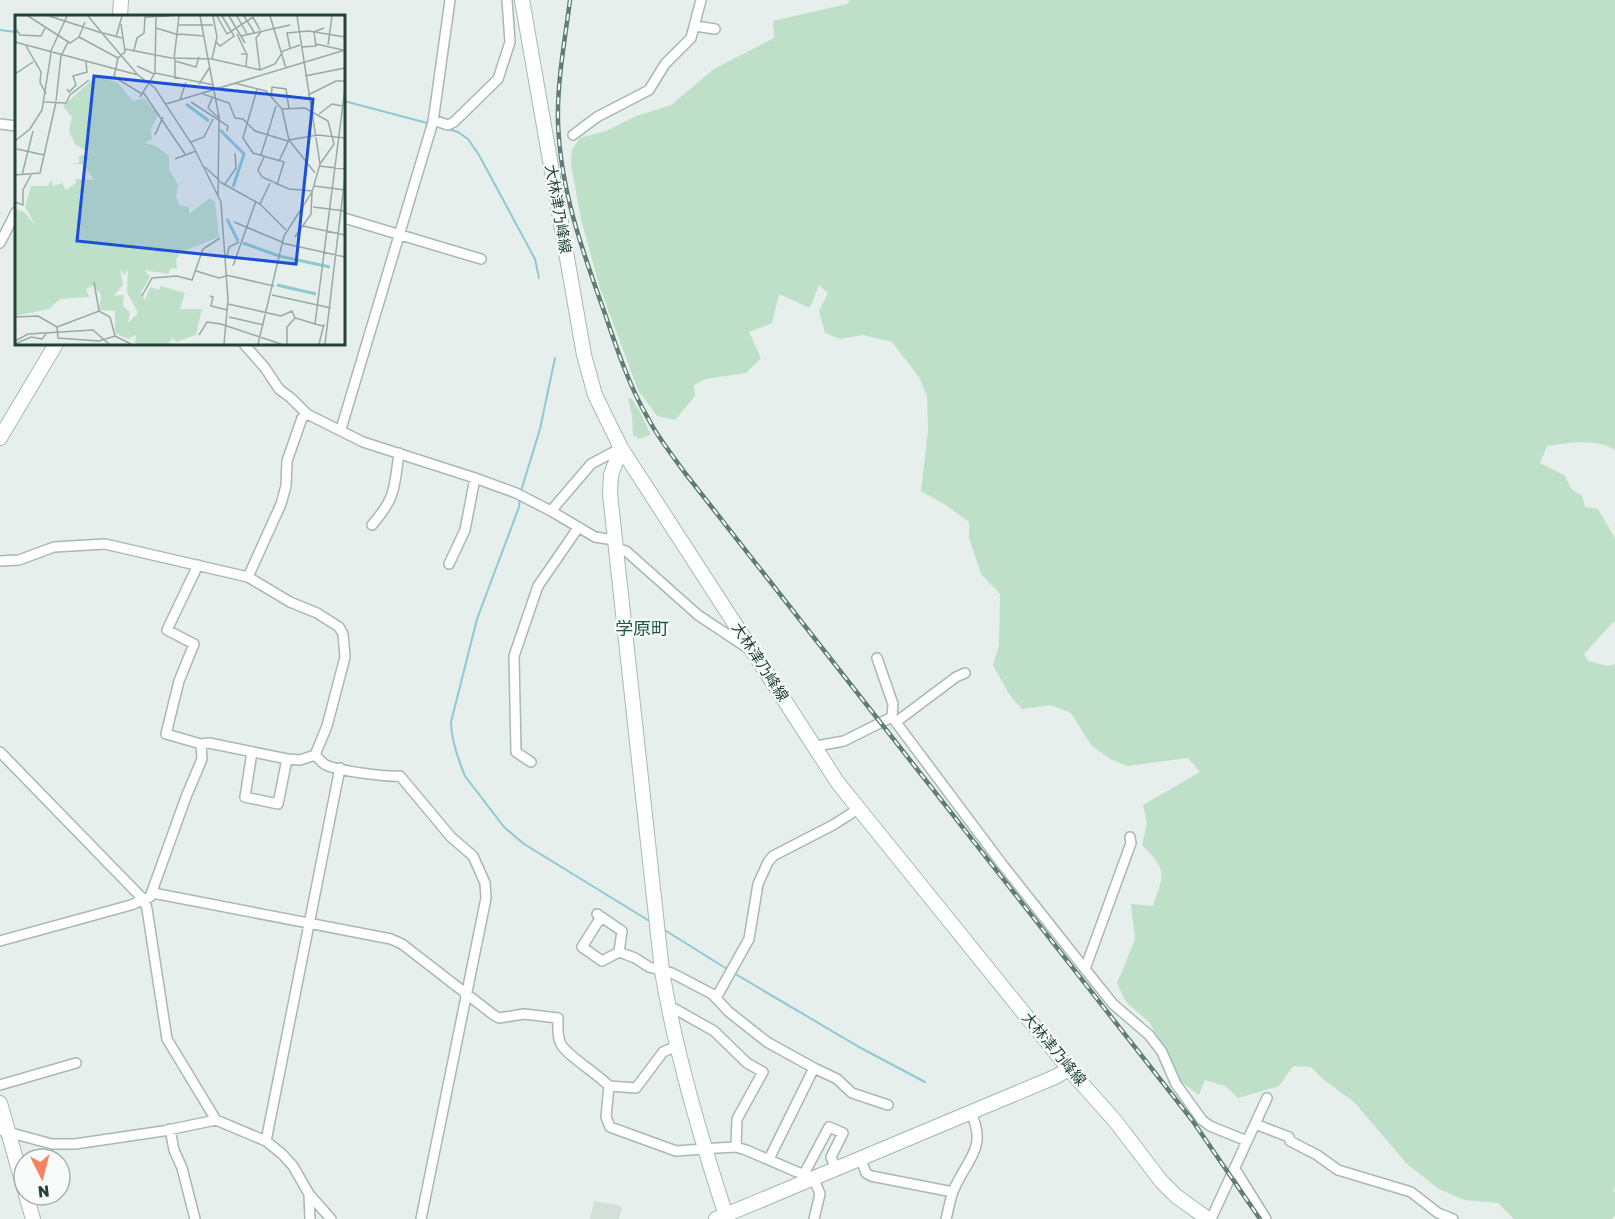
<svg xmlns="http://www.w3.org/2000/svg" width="1615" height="1219" viewBox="0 0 1615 1219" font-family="Rubik,'Noto Sans JP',sans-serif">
  <rect width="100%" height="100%" fill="#e6efeb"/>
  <path fill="#d4dfda" d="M594,1201L622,1206L619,1219H590Z"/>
  <path fill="#bfe0c8" d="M850,0H1615V450C1596,438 1569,443 1547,446L1540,463L1564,475L1572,490L1582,495L1585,507L1598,509L1615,538V622L1612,623L1584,654L1588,661L1607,666L1615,664V1187L1613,1191L1615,1193V1216L1612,1219H1514L1498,1203L1464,1200L1439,1189L1407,1164L1354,1102L1324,1080L1311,1067L1293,1066L1279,1086L1238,1098L1225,1086L1205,1080L1199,1095L1179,1080L1164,1047L1149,1022L1126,1002L1117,983L1135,940L1131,904L1153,906C1164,873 1168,871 1142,845L1147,823L1143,805L1200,772L1188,758L1128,766L1110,759L1091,745L1071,713L1051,705L1022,709L1009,694L993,665L999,645L1000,594L981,574L969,538V522L944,504L921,491L928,431L927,396L919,377L892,342L863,335L840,339L825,333L819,311L828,293L819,285L810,308L779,294L772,323L749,332L761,358L746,373L705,379L694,385L695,396L675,420L657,416L638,390L600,288L582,223L571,166L572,149L580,138L606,131L636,116L671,105L714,69L774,38L773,21L847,4Z
    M631,398L638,408L651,435L639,439L633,435L632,415L628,399Z"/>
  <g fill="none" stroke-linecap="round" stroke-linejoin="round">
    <path stroke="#8ec9d4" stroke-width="2" d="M0,30L16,32
      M344,101L431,124
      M448,129L458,132L468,139L479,155L535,259L539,278
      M521,491L540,429L555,358
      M520,497L519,507L477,619L451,722C451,740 458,759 465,776L504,827L524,844L651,922
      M663,929L727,969
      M732,972L859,1047L925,1082"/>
    <g stroke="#a8b8b2" stroke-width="12">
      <path id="street" d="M695,26L715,29
        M433,120L448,125L454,122L498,79L510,42L507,0
        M0,124L16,126
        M573,135L597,117L649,90L665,64L691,38L701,0
        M344,218L481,259
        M0,243L16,212
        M244,344L265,368L279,389L291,398L307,414L363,442L475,478L516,493L551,511L595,537L614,540
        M341,429L433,122L450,0
        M551,511L591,464L621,448
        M372,525C396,497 394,489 399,453
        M615,548L626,551L698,615L749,649
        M0,561L19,560L54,547L105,544L248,577L290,602L317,613L339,627L343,634L345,657L327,726L315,755L300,760L287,759L209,743L201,744L166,734L179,681L194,644L167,630L198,565
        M449,564L465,530L475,478
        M248,577L281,504L286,486L287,461L302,418L307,414
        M877,658L893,704L892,717
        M896,722L956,677L965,673
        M816,749L822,745L844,741L892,717L1002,864L1085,969L1113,1004L1149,1035L1162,1052L1176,1084L1202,1120L1210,1126L1247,1141
        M0,752L144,900L147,909L167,1039L216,1120
        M252,752L245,797L278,804L287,759
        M315,755C318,758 322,763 326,765C339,771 385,777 400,776L451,837L473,856L485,883L486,898L421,1219
        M531,762L516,752L514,656L538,586L578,528
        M152,894H158L391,939L402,944L495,1016L499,1018L524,1014L558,1018C558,1025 557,1034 560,1042C563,1053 598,1074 609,1086L606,1117L610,1127L676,1151L717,1148L736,1147L746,1150L797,1172L804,1174
        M597,914L622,931L619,952
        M601,917L582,947L602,961L619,952L635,958L649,967L672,973L712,994L729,1012L767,1042L814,1068L837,1079L852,1093L888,1105
        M0,941L131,905L150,897L186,797L202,759L201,744
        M1085,969L1131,843L1130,837
        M716,998L749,939L758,884L768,862L773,856L833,825L858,809
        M668,1005L714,1031L747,1063L763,1072L737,1119L736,1147
        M0,1085L76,1063
        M609,1086L636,1088L663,1052L677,1046
        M1255,1124L1289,1137L1290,1141L1317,1155L1338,1170L1411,1192L1438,1213L1453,1219
        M170,1129L174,1150L182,1168L195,1219
        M0,1130L52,1144H75L163,1131L216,1120L266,1141L282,1154L293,1166L309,1194L331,1219
        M266,1141L340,768
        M769,1159L814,1068
        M861,1159L866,1173L871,1176L953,1192
        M1235,1169L1266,1219
        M807,1179L804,1174L829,1127L843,1133L831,1157L836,1170
        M309,1194L310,1219
        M814,1219L820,1194L814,1179
        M946,1219C949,1208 950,1197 955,1187C968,1159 987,1147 971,1113
        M1211,1219L1267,1098"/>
    </g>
    <g stroke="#a4bbb3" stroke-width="16">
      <path id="secondary" d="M522,0L584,355L595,395L621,448L838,783L1069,1069L1116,1122L1161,1181L1176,1196L1208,1219
        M120,16L121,0
        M0,438L56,344
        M621,448L611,475L610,494L662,971C676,1055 701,1138 727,1219
        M0,1103L24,1188
        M26,1195L33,1219
        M716,1219L1055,1077L1069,1069"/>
    </g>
    <use href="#street" stroke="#fff" stroke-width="9"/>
    <use href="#secondary" stroke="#fff" stroke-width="14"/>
    <g stroke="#5f7d75" stroke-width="4.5">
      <path id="rail" d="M570,0C565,40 557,81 558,122C560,188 582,250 604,311C617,349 629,386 649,420C659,439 673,456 685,473L1192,1120L1260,1219"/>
    </g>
    <use href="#rail" stroke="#f7fbf9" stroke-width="2" stroke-dasharray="7" stroke-linecap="butt"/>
  </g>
  <g text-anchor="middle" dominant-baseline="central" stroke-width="4.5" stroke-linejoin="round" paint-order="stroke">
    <g font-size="15" fill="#24423a" stroke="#f7fbf9">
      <text transform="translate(558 209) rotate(80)">大林津乃峰線</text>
      <text transform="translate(760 662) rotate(57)">大林津乃峰線</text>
      <text transform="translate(1054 1049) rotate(50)">大林津乃峰線</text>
    </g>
    <g font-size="18" fill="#1f5548" stroke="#f7fbf9">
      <text x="642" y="629">学原町</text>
    </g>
  </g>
  <g transform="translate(15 15)">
    <rect width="330" height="330" fill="#e6efeb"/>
    <path d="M82,60L103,68L118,86L129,83L143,100L136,114L137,124L129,128L141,131L154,141V154L163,170L161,182L165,190L174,192V199L195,183L200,187L204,222L166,237L161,244L162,254L156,253L153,259L130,255L135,262L126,277L130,285L135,272L144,275L146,271L170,278L165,294H187L181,320L161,327L158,323L153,328L159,329H120L121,320L113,324L100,318V296L84,295L86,279L78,271L71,274L74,282L45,284L34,294L0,301V194L9,197L21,211L10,192L16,171H33L36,165L38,171L47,168L51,175L61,168L60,164L79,165L69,150L56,148H64V141L75,138L60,129L54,116L57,102L48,91ZM105,253L109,260L113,255L112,277L123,298L113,308L115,297L108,291L109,280L98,281L108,270Z" fill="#bfe0c8" fill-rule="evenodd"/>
    <path fill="none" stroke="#8ec9d4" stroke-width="3" d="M171,89L194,106M205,115L229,139L218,172M212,204L223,226M228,228L264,241L315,252M262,270L301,279"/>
    <path fill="none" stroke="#98aaa4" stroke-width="1.5" d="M13,1L55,28L64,22L70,7M34,1L87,18M73,1L87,18M185,1L204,102L203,180M202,1L212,19L238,2L245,15M214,1L230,28M222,1L232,19M229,1L239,17M255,1L271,53M106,9L110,37L103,43L99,62L127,79M164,10H198M0,13L5,20L26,21L30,13M141,13L164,20M87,18L122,59M88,18L107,23M164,19L189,21M222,19L231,38M226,21L275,10M64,22L103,43M101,22L107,1M200,26L205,31L219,21L207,1M0,27L123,60L140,73L178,131L206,187L213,285L209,329M301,29L328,35M313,30L317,1M11,31L26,57L25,67L31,79M286,32L301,31L299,17L309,13M275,33L272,18L294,16L330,22M110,34L156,43L197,44L245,55L260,49L268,36L285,30M119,35L122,23L129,18L130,2L154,1M35,38L52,1M226,39H232L231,52M159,44L164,1M197,44L202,22L198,1M160,46L181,52L184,42M122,51L139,59M245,55L241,23L246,17M140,58L141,1M0,59L18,47M290,61L330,53M160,64V44M219,68L251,76L267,94L290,93L313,106L319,129L305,149M184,69L195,52M52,74L54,77L61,70L58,61L72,57L71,47M242,74L228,123L238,138L269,147L262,170M128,77L170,139M188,79L214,88L220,103L228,104L240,116L273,126M293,80L321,66H330M125,82L140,58L199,70M197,83L193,93L205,104M256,83L257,72L271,74L274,94M165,85L171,67M41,86L46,41L53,27M29,87L51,88L55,80L74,65M176,87L213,111L212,116M151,89L330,35M267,94L274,125L300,158M304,99L317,89L328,91M140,120L148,102M0,126L15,114L27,95L36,38M176,127L189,122L198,104M2,134L29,140M246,140L261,91M249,142L243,155L247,162L274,174L298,176M160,144L181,136M264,146L274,125L303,120L330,123M304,151L330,154M190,152L205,166M0,160L25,158L41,87M7,160L18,116M205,167L245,189L271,215M210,169L221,153L220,138M299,171L330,175M0,187L8,190V175L16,160M245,189L255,168M298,192L330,196M219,207L267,227M288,211L330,220M280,222L296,199L297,177M267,228L330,242M212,241L214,232L224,227M218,251L241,186M181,256L204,263L211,261M211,260L259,271M79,267L84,296M257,280L316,293M127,281L137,263L162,261L177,265L188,234L205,223M195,281L198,282L196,291L212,295M213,289L266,301L277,296L280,303L300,309M0,302L23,301L42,312M214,302L249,310M308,311L300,309L330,73M184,320L192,307L206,309L266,329M100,321L95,302L84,296L42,312L43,323L84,326L100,321L116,329M0,326L13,319L78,315L94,329M0,329L16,322L27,324L31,319M243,329L269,221L297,177L305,149L282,1M272,329V312L280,303M304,329L309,309M310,329L330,161"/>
    <path fill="#1d4ed8" fill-opacity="0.15" stroke="#1d4ed8" stroke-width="3" d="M79,61L298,84L281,249L62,226Z"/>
    <rect width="330" height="330" fill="none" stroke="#24423a" stroke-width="3"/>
  </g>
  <g transform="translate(42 1177) rotate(174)"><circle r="28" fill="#f7fbf9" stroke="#a3b1ad" stroke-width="1.5"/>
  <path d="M0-4.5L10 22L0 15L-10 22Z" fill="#f4845f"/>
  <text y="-9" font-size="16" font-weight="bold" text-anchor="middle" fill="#24423a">N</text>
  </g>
</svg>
